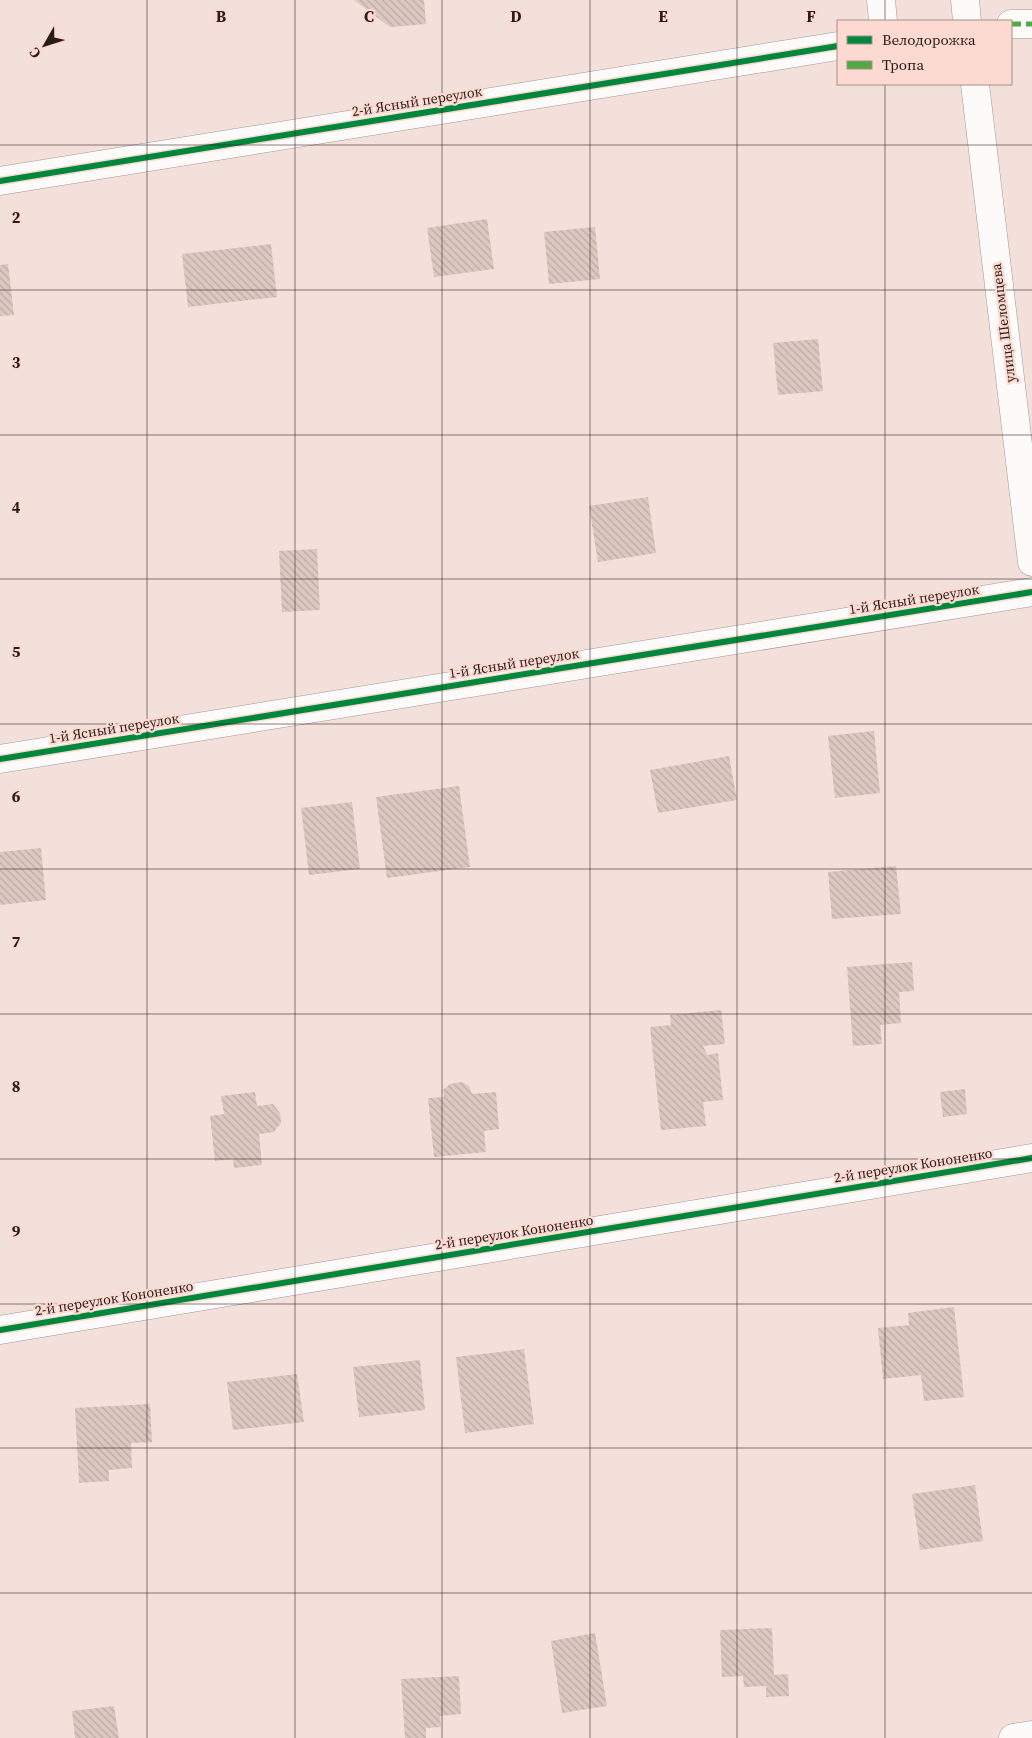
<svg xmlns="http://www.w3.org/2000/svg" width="1032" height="1738" viewBox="0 0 1032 1738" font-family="'Source Serif 4',serif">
  <defs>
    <pattern id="building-back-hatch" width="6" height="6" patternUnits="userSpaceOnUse" patternTransform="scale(1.25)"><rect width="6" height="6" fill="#dbc8c0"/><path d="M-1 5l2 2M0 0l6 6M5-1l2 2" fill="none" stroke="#bcaba4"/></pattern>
  </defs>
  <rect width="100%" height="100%" fill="#f3e0db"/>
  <path fill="url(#building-back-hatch)" d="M354,0H424L426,24L390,27Z
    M487,219L494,269L434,277L427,228Z
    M595,227L600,279L549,284L544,232Z
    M271,244L277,297L188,307L182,254Z
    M8,264L14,315L0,316V265Z
    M818,339L823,391L778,395L773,343Z
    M648,497L656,553L598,562L589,506Z
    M317,549L320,610L282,612L279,551Z
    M874,731L880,793L835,798L828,736Z
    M729,756L737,800L658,813L650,770Z
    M459,786L470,867L387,878L376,797Z
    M352,802L360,869L309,875L301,808Z
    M41,848L46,900L0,905V852Z
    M896,866L901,914L832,919L828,872Z
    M912,962L914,991L899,992L901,1023L880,1025L882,1044L853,1046L847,967Z
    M721,1010L725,1044L703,1046L707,1055L718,1053L723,1100L703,1102L706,1126L661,1130L650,1027L671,1025L670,1015Z
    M462,1082L469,1086L472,1094L496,1092L499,1129L484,1131L486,1152L434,1157L428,1098L444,1097L443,1090L450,1084Z
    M965,1089L967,1114L943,1117L940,1092Z
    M255,1092L257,1106L273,1104L280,1113L281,1123L274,1132L259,1134L262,1165L234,1168L233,1159L215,1161L210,1116L224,1114L221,1096Z
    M954,1307L964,1397L924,1401L921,1375L883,1379L878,1328L909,1325L908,1313Z
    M524,1349L534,1424L465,1433L456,1357Z
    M420,1360L425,1410L359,1417L353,1367Z
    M297,1374L304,1422L233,1430L227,1382Z
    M150,1404L152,1442L131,1443L132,1468L109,1470V1481L79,1483L75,1408Z
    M975,1485L983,1541L920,1550L912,1494Z
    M772,1628L774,1675L788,1674L789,1696L766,1697V1686L744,1687L743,1676L722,1677L720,1630Z
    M595,1633L607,1706L562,1713L551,1641Z
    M459,1676L461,1714L440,1716L441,1727L426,1728V1738H405L401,1679Z
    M114,1706L119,1738H75L72,1711Z"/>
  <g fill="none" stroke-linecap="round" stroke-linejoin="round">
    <g stroke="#a59794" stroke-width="29">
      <path id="minor" d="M881,0L883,21
        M965,0L967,21
        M1011,24H1032
        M975,84L1032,562
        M0,181L838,46
        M0,759L1032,592
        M0,1330L1032,1158
        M1013,1738L1032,1735"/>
    </g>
    <use href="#minor" stroke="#fdfafa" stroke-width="28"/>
    <path stroke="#53a942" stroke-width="5" stroke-dasharray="10 5" stroke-linecap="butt" d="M1011,24H1032"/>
    <g stroke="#fddad1" stroke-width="9">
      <path id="cycleway" d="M0,181L838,46
        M0,759L1032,592
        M0,1330L1032,1158"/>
    </g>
    <use href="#cycleway" stroke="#00873e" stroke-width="6"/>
  </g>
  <path fill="none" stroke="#281c19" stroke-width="1" stroke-opacity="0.55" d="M147,0V1738M295,0V1738M442,0V1738M590,0V1738M737,0V1738M885,0V21M885,84V1738M0,145H1032M0,290H1032M0,435H1032M0,579H1032M0,724H1032M0,869H1032M0,1014H1032M0,1159H1032M0,1304H1032M0,1448H1032M0,1593H1032"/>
  <g text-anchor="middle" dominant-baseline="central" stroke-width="4.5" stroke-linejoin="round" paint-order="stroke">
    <g font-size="14" fill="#281c19" stroke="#fddad1">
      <text transform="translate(417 101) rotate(-9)">2-й Ясный переулок</text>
      <text transform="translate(1003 323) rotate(-97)">улица Шеломцева</text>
      <text transform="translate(914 599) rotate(-9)">1-й Ясный переулок</text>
      <text transform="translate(514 663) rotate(-9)">1-й Ясный переулок</text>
      <text transform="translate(114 728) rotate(-9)">1-й Ясный переулок</text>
      <text transform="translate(913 1165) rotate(-9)">2-й переулок Кононенко</text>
      <text transform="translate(514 1232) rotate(-9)">2-й переулок Кононенко</text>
      <text transform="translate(114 1298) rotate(-9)">2-й переулок Кононенко</text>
    </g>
  </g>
  <g font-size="16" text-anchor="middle" font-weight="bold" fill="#281c19" stroke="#fddad1" stroke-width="4.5" stroke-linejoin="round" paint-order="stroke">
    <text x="221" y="22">B</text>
    <text x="369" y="22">C</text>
    <text x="516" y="22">D</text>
    <text x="663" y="22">E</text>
    <text x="811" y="22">F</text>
    <text x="16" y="223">2</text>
    <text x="16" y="368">3</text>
    <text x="16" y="513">4</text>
    <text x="16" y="657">5</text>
    <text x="16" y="802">6</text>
    <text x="16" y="947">7</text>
    <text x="16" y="1092">8</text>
    <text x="16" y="1237">9</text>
  </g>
  <rect x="837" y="20" width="175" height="65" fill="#fddad1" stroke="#a88e87"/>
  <rect x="847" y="36" width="25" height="8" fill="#00873e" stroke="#a88e87"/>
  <text x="882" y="45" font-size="15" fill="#281c19">Велодорожка</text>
  <rect x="847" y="61" width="25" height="8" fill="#53a942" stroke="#a88e87"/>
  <text x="882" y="70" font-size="15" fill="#281c19">Тропа</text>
  <g transform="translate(45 45) rotate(231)" stroke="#fddad1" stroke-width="4" paint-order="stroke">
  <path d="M0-4L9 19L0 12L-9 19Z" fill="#281c19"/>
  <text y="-8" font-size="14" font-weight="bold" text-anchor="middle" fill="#281c19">С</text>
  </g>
</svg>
